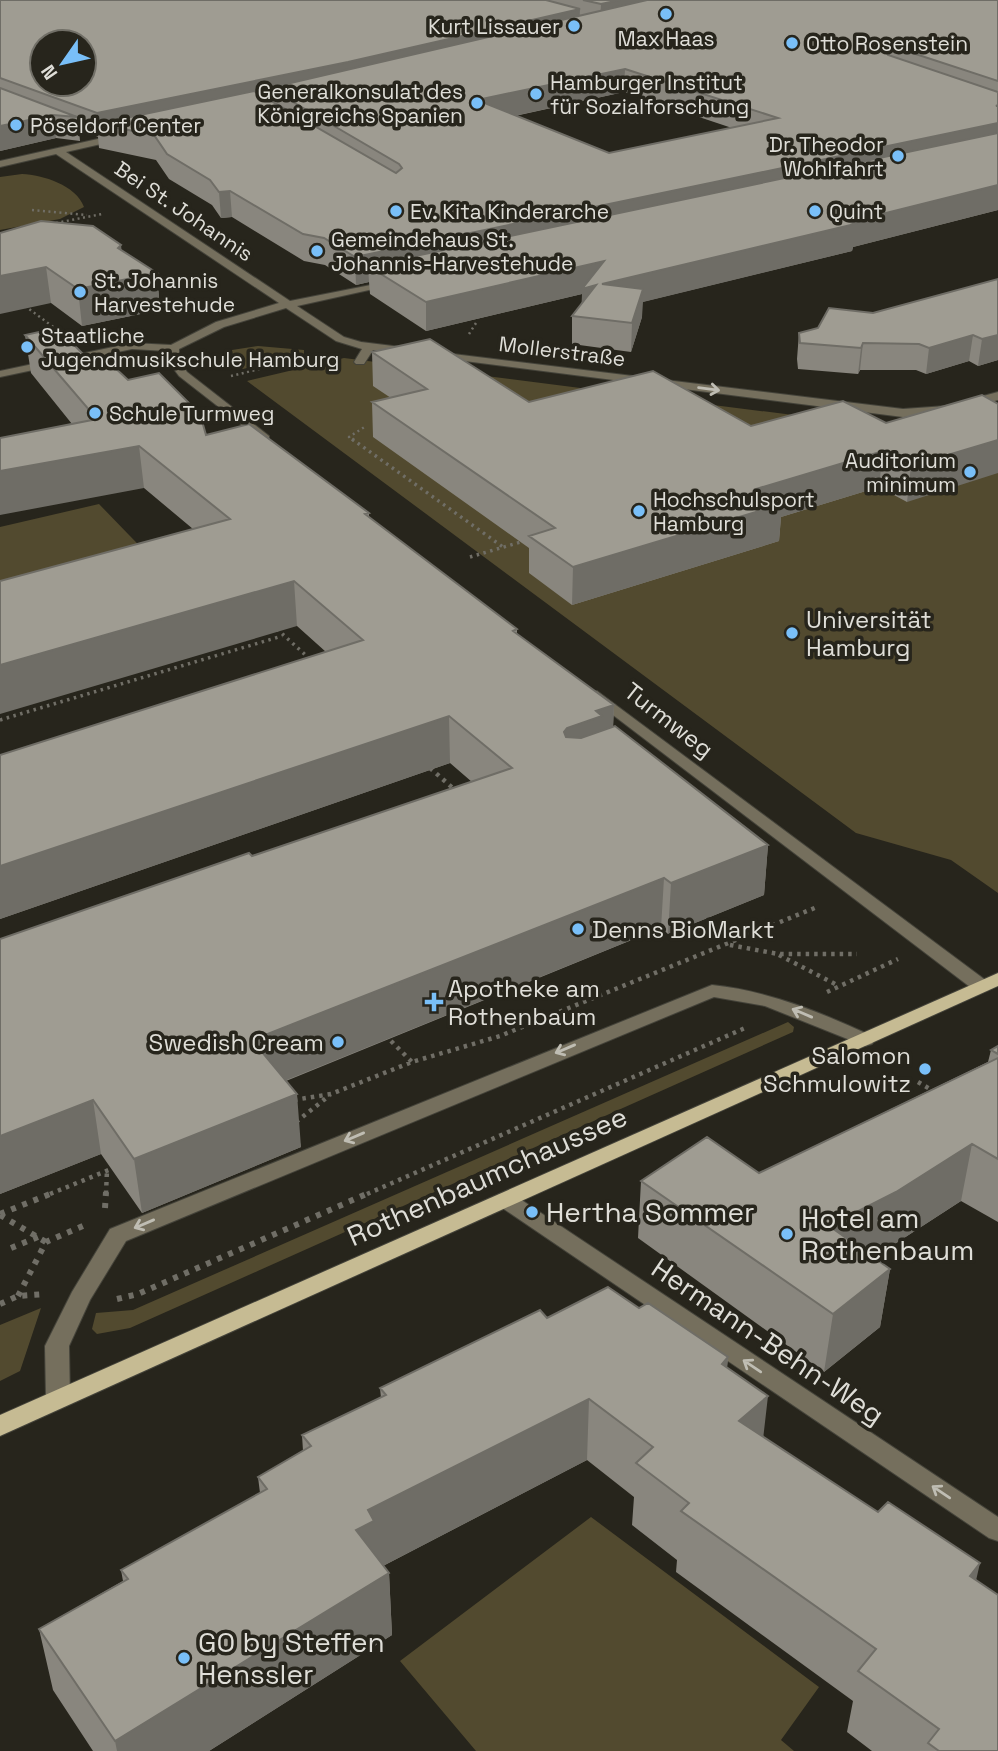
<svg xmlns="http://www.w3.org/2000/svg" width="998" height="1751" viewBox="0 0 998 1751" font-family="'Space Grotesk',sans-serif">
  <rect width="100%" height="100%" fill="#27251c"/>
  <path fill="#524a2f" d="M22,174C43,175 76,185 84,207L60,219L0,230V177Z
    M258,346L304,350V354L243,369L235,367L232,350Z
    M344,358L942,434L998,417V893L951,860L856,833L247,381Z
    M99,504L161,568L0,611V527Z
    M788,1022L794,1027L793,1032L130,1328L97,1334L92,1329L96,1313L133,1310Z
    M41,1308L20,1371L0,1381V1325Z
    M591,1517L819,1687L781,1740L794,1751H476L400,1661Z"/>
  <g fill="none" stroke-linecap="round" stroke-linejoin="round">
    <g stroke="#44433a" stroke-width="2">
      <path id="minor" d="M120,134L123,139L66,152L290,301L396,280V284L297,306L344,337L361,342L409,348L413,349V353L373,350L364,364H356L354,362L362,349L336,341L286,308L224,327L179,349V360L187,372L269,436V442L265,443L179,376L167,360V351L132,349L0,377V371L132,343L171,345L216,322L279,303L56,154L0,167V161Z
        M437,352L903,409L946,406L998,392V400L947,414L903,417L433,357V353Z
        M597,691L988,982L990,986L988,990H974L592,699L589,696L592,693Z
        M712,985C769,991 820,1012 872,1036L875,1040L872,1044L865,1046L765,1006L714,997L126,1241L90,1300L69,1346L70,1399L66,1406L58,1408L50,1406L46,1399L45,1346L72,1292L110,1229Z
        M506,1192L514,1195L998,1517V1541L989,1538L498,1205L495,1200L498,1195Z"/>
    </g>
    <g stroke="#44433a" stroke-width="2">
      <path id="major" d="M998,973V986L0,1436V1415Z"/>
    </g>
    <path stroke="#706e66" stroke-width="2.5" stroke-dasharray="2 3.5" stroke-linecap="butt" d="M32,210L87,215
      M56,223L102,214
      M25,306L60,332
      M469,334L476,323
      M231,376L318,355
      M354,441L349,437L366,426"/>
    <path stroke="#706e66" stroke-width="3.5" stroke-dasharray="2.5 4.5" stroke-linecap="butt" d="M352,439L503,547
      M470,557L524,541
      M277,629L312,661
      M0,720L282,636"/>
    <path stroke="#706e66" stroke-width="4.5" stroke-dasharray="3.5 5" stroke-linecap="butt" d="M430,768L455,790
      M730,945L778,954H857
      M779,955L839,986
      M827,992L898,959
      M385,1035L412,1062
      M918,1082L935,1092
      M294,1100L331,1094L412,1062L500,1036L817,907
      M296,1122L330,1095
      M50,1194L116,1167
      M106,1194L107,1170
      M367,1194L745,1028"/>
    <path stroke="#706e66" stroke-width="6" stroke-dasharray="5 7" stroke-linecap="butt" d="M105,1208L106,1192
      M0,1214L55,1192
      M0,1215L46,1242
      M11,1248L38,1237
      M18,1296L46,1242L85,1225
      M117,1299L138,1294L371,1192
      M0,1304L18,1296L46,1294"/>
    <use href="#minor" fill="#756f5d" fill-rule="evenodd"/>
    <use href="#major" fill="#c6bb93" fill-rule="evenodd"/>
  </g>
  <path fill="#89867e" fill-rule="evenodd" d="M0,0H998V210L853,247L852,251L642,302V317L631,352L572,344V316L582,304V294L426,331L370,294L369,282L356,285L325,265L304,261L232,217L221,218L212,205L169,179L156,160L99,148L98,137L79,129L80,141L56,138L0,151ZM624,92L732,128L609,153L515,116Z
    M0,233L121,250L157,273L160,310L82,326L51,303Z
    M998,279V360L978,366L969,361L926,374L916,370H860L858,374L798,369L797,359L799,333Z
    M25,335L96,367L128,380L206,435L369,513V517L517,629V634L614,705L613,727L768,845L764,895L668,934L661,928L286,1081L301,1147L142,1213L101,1154L0,1194V939L252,856L472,782L450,763L0,919V755L326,652L297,626L193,529L144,488L72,424L31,373Z
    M372,352L529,402L751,426L886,423L982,395L907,502L879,487L781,517L779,541L572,605L529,573V548L373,437L372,402L391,398L373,386Z
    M998,1046V1222L961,1201L887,1249L872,1256L890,1269L880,1327L824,1372L638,1238L641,1181L759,1173L988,1062L991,1050Z
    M639,1308L728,1357L727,1368L764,1437L976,1580L998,1751H872L847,1732L853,1701L676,1572L677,1560L632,1525L634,1497L587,1460L383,1566L389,1573L392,1635L209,1751H93L53,1690L39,1629L123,1581L121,1570L260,1493L258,1477L303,1451L302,1435L381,1398L380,1388L547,1318Z"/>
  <path fill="#6f6d66" d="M620,0H708L600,25L601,4Z
    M580,9L579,30L269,88L270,101L98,124L97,113Z
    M891,46L888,68L886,51Z
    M625,69L624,92L477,124V100Z
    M998,105V146L368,266L369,282L356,285L355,257Z
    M53,115L56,138L0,151V126Z
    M998,185V210L853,247L852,251L643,302L642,317L631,352L632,323L581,317L582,294L426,331V302L604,261L850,222Z
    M230,191L232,217L221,218L219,192Z
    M121,245L125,279L157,273L160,310L82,326L78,289Z
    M46,267L51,303L0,314V276Z
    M973,335L969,361L926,374L929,348Z
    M998,335V360L978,366L982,339Z
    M863,343L860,370L858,374L861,348Z
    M998,440V473L907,502L911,466Z
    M139,446L144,488L0,515V471Z
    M883,451L879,487L781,517L779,541L572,605L573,567L756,489Z
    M294,581L297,626L0,714V665Z
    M614,705L612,752L566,776L564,732L567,728L596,711Z
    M449,716L450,763L0,919V866Z
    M768,845L764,895L668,934L671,883Z
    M664,878L661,928L257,1092L252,1040Z
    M297,1094L301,1147L142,1213L134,1159Z
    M93,1100L101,1154L0,1194V1136Z
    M972,1144L961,1201L887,1249L822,1284L829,1226Z
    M890,1269L880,1327L824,1372L833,1314Z
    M728,1357L722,1418V1364Z
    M768,1396L761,1457L739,1421Z
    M589,1399L587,1460L377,1569L389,1573L392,1635L209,1751H117L115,1741L356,1530L368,1510Z
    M980,1563L966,1625L970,1576Z"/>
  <path fill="#9f9c92" stroke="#6f6d66" stroke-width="2" fill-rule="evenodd" d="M0,0H546L580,9L348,62L97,113L0,78ZM42,42H84V84H42Z
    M583,0H620L601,4Z
    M647,0H998V81L891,46L886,51L888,55L998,92V105L996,106H998V123L355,257L324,238L303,234L230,191L219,192L210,180L167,154L154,135L97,124L254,91L396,173L402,168L399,164L269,88ZM625,69L778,118L609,153L477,100Z
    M0,88L77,117L53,115L0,126Z
    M998,133V185L850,222L855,224L602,284L643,289L632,323L572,316L596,285L582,289L604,261L426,302L368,266Z
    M41,221L93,226L121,245L118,248L157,273L78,289L46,267L0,276V233Z
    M998,279V335L982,339L973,335L929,348L919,344L863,343L861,348L800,343L799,333L818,328L829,308L873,313Z
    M57,328L96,367L111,364L128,380L159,373L200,414L206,435L249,424L369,513L365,514L517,629L513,631L614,705L596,711L602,716L567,728L564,732L566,737L581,738L615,726L768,845L671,883L664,878L252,1040L297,1094L134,1159L93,1100L0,1136V939L249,853L252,856L512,768L449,716L0,866V755L363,640L294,581L0,665V581L230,519L139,446L0,471V438L97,419L25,335Z
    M430,339L529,402L653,371L751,426L843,401L886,423L982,395L998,404V440L911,466L883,451L756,489L782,504L573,567L529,536L555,528L372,402L427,389L372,352Z
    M998,1046V1054L991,1050Z
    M998,1058V1159L972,1144L896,1192L829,1226L890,1269L833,1314L641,1181L707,1137L759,1173Z
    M608,1287L639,1308L648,1303L728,1357L722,1364L768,1396L739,1421L878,1512L888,1502L980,1563L970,1576L998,1595V1751H939L928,1743L939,1729L858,1671L876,1649L681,1511L689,1503L636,1463L653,1447L589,1399L368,1510L374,1521L356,1530L389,1573L115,1741L39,1629L128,1579L121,1570L267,1489L258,1477L311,1446L302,1435L386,1395L380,1388L540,1310L547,1318Z"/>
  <defs><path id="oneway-shaft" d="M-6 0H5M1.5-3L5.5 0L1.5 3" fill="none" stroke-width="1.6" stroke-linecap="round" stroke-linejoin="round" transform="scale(1.75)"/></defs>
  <g stroke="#bfbdb3">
    <use href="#oneway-shaft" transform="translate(709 389) rotate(7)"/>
    <use href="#oneway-shaft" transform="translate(802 1013) rotate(-157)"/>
    <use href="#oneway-shaft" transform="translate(565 1049) rotate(157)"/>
    <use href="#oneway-shaft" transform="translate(354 1137) rotate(157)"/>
    <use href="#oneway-shaft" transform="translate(144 1224) rotate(157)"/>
    <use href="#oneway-shaft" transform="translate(752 1366) rotate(-146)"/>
    <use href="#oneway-shaft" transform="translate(941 1492) rotate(-146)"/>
  </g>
  <g fill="#79bff8" stroke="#27251c" stroke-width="2.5">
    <circle cx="666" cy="14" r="7"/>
    <circle cx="574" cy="26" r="7"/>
    <circle cx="792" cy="43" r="7"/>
    <circle cx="536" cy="94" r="7"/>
    <circle cx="477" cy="103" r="7"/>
    <circle cx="16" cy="125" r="7"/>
    <circle cx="898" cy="156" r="7"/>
    <circle cx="396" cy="211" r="7"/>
    <circle cx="815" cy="211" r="7"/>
    <circle cx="317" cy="251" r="7"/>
    <circle cx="80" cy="292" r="7"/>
    <circle cx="27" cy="347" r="7"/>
    <circle cx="95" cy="413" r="7"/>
    <circle cx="970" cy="472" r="7"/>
    <circle cx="639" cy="511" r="7"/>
    <circle cx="792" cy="633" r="7"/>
    <circle cx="578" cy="929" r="7"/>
    <path d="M430.5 991.5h7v7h7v7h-7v7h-7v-7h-7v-7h7z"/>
    <circle cx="338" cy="1042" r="7"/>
    <circle cx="925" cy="1069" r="7"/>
    <circle cx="532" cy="1212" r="7"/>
    <circle cx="787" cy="1234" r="7"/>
    <circle cx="184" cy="1658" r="7"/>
  </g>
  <g text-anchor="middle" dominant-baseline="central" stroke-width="7" stroke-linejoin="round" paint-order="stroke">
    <g font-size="21" fill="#dfded8" stroke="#27251c" text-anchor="start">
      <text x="560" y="26" text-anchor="end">Kurt Lissauer</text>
      <text x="666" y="38" text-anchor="middle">Max Haas</text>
      <text x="806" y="43">Otto Rosenstein</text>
      <text x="550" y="82">Hamburger Institut<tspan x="550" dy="24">für Sozialforschung</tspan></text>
      <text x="463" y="91" text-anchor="end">Generalkonsulat des<tspan x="463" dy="24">Königreichs Spanien</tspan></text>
      <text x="30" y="125">Pöseldorf Center</text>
      <text x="884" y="144" text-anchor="end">Dr. Theodor<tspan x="884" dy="24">Wohlfahrt</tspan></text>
      <text x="410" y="211">Ev. Kita Kinderarche</text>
      <text x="829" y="211">Quint</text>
      <text x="331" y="239">Gemeindehaus St.<tspan x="331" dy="24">Johannis-Harvestehude</tspan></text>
      <text x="94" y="280">St. Johannis<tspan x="94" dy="24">Harvestehude</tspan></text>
      <text x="41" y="335">Staatliche<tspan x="41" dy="24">Jugendmusikschule Hamburg</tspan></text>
      <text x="109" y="413">Schule Turmweg</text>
      <text x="956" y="460" text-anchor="end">Auditorium<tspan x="956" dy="24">minimum</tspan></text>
      <text x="653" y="499">Hochschulsport<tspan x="653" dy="24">Hamburg</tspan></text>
    </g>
    <g font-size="21" fill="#dfded8" stroke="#27251c">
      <text transform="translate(184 211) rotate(34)">Bei St. Johannis</text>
      <text transform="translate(562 351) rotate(7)">Mollerstraße</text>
    </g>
    <g font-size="24" fill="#dfded8" stroke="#27251c" text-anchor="start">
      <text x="806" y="619">Universität<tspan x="806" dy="28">Hamburg</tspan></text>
      <text x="592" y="929">Denns BioMarkt</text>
      <text x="448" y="988">Apotheke am<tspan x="448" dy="28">Rothenbaum</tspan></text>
      <text x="324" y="1042" text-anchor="end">Swedish Cream</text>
      <text x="911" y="1055" text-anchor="end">Salomon<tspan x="911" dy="28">Schmulowitz</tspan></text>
    </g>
    <g font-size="24" fill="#dfded8" stroke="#27251c">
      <text transform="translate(669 720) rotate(38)">Turmweg</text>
    </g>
    <g font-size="28" fill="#dfded8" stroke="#27251c">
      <text transform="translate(487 1176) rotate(-24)">Rothenbaumchaussee</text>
      <text transform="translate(768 1341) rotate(34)">Hermann-Behn-Weg</text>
    </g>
    <g font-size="28" fill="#dfded8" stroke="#27251c" text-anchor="start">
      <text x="546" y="1212">Hertha Sommer</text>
      <text x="801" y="1218">Hotel am<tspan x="801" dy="32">Rothenbaum</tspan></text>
      <text x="198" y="1642">GO by Steffen<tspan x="198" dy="32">Henssler</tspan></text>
    </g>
  </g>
  <g transform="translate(63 63) rotate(236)"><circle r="33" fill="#27251c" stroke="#716f67" stroke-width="2"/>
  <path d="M0-5L12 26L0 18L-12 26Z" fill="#79bff8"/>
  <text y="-10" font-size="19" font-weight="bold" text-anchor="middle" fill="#dfded8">N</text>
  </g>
</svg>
